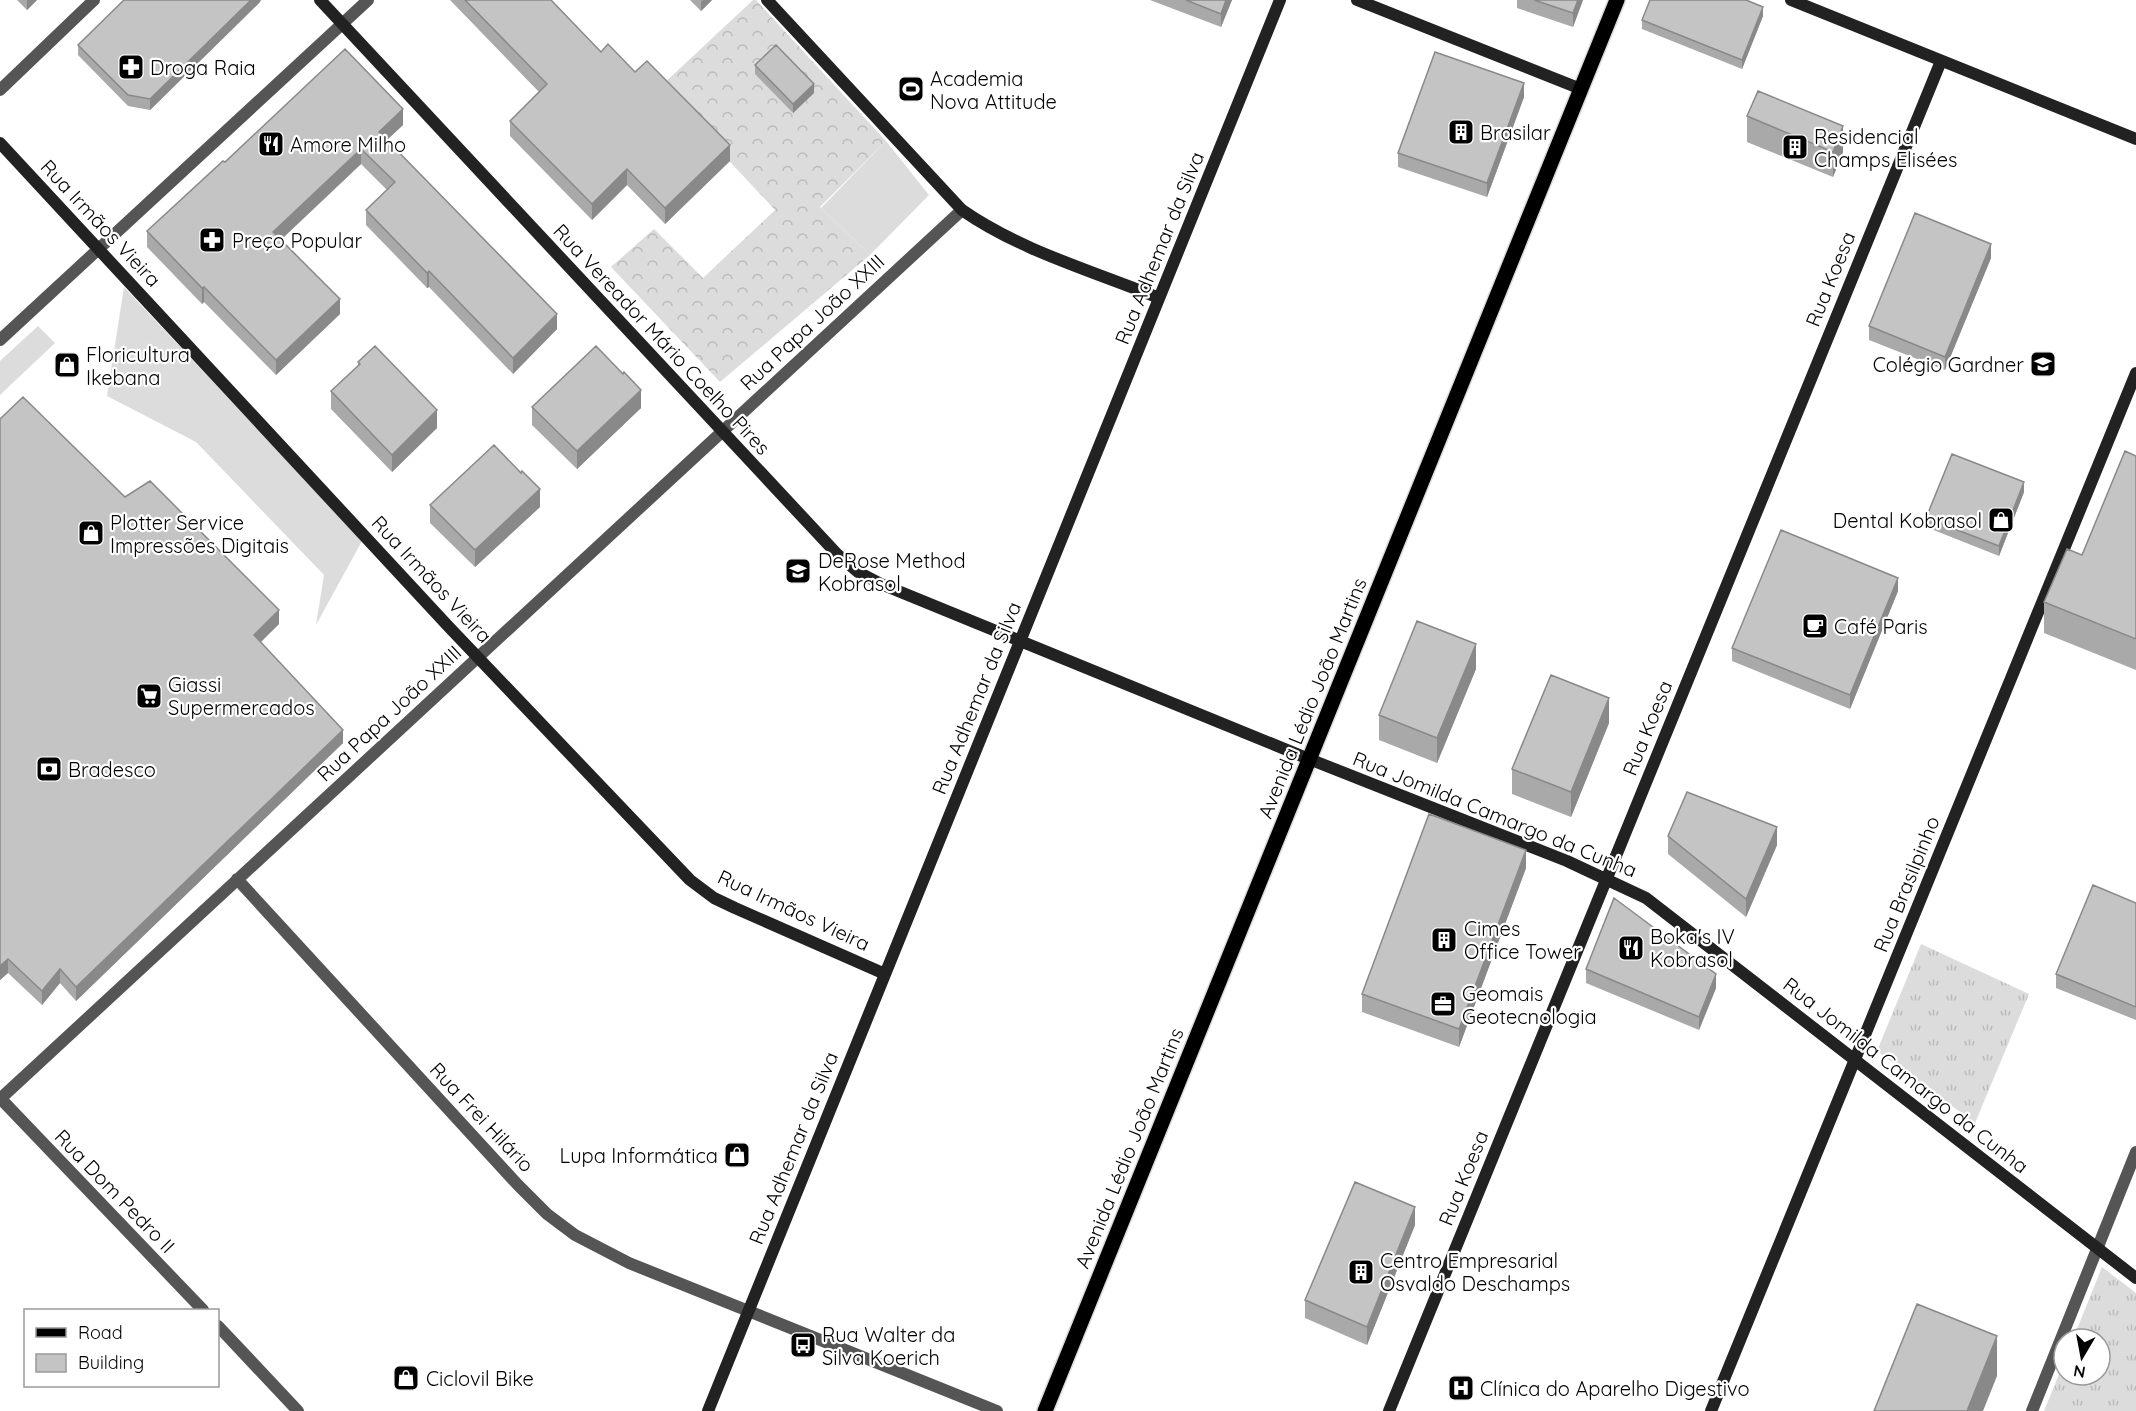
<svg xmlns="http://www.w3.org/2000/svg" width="2136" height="1411" viewBox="0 0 2136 1411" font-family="Quicksand,sans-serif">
  <defs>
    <pattern id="grass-tufts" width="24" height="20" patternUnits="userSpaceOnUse" patternTransform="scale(1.5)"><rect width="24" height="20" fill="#dcdcdc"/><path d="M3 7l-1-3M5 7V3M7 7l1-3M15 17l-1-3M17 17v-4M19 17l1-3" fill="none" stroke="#bbb"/></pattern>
    <pattern id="forest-crowns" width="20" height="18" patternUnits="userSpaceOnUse" patternTransform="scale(1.5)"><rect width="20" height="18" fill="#dcdcdc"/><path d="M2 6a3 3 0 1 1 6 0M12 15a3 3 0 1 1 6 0" fill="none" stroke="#bbb"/></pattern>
  </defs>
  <rect width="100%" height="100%" fill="#fff"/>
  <path fill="url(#grass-tufts)" d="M1921,944L2029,994L1975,1123L1877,1051Z
    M2102,1267L2136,1293V1411H2044L2064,1362V1375H2100V1339H2073Z"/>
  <path fill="url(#forest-crowns)" d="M753,0H756L886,141L820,207L870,255L720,382L611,267L654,229L703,278L775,210L660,87Z"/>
  <path fill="#dcdcdc" d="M886,141L929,195L870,255L821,208Z
    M124,287L362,541L316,625L324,575L196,442L107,396Z
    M38,326L55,343L0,395V361Z"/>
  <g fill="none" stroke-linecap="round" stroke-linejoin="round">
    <g stroke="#dbdbdb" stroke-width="18">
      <path id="primary" d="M1045,1411L1617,0"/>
    </g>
    <path stroke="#555" stroke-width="12" d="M0,90L94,0"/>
    <path stroke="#555" stroke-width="12" d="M0,340L368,0
      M237,879L518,1185L547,1214L575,1235L629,1263L997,1411
      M0,1098L203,1310
      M0,1099L962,210
      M218,1326L298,1411
      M2032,1411L2136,1152"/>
    <path stroke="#222" stroke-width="12" d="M320,0L837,554L858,572L881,584L1309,759L1567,861L1646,898L2136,1278
      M767,0L962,210C1021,251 1093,271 1159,298
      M1357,0L1581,89
      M1791,0L2136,139
      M0,143L448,626L690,880L714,898L735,908L885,974
      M708,1411L1280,0
      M1389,1411L1941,61
      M1711,1411L2136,373"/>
    <use href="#primary" stroke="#000" stroke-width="15"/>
  </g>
  <path fill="#a9a9a9" d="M17,0H37L27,10Z
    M450,0H551L601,52L635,72L730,161L665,224L627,185L592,220L510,136V121L539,92Z
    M690,0H712L701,11Z
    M1150,0H1232L1221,27Z
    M1517,0H1583L1573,27L1517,8Z
    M260,2L150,110L128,106L78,55V45Z
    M1763,16L1742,69L1642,29V20Z
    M755,65L814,93L793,113L755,74Z
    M1524,97L1487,197L1398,167V153Z
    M1747,116L1843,152L1833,177L1747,142Z
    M403,125L387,140L557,329L513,374L429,287L427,288L366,225V210L387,190L361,164L281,240L340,314L276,375L204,302L202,304L147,247V231L225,162Z
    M1991,258L1945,370L1869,340V326Z
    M358,362L437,428L392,472L331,409V391L358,366Z
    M532,407L641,408L577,469L532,425Z
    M2136,456V670L2044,633V602L2082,555Z
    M2024,492L1999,556L1926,527V518Z
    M125,497L279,624L260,642L343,743L76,1001L60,983L42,1005L8,973L0,980Z
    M430,505L540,507L475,567L430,523Z
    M1898,591L1850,709L1732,661V648Z
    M1476,669L1437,763L1379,740V715Z
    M1609,723L1571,817L1512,794V769Z
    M1668,836L1777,845L1746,917L1668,854Z
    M1526,868L1459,1047L1362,1012V994Z
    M2136,903V1020L2056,988V974Z
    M1586,969L1716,988L1699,1030L1586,983Z
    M1415,1225L1367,1345L1305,1318V1300Z"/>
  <path fill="#898989" d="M27,0H37L27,10Z
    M251,0H261L260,2L150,110V99Z
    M703,0H712L701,11V2Z
    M1226,0H1232L1221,27V14Z
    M1578,0H1583L1573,27V13Z
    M1763,7V16L1742,69V60Z
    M1524,83V97L1487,197V183Z
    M814,84V93L793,113V104Z
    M403,109V125L379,147V132Z
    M1843,126V152L1833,177V152Z
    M730,145V161L665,224V208Z
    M361,149V164L273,247V232Z
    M627,169V185L592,220V204Z
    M1991,244V258L1945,370V357Z
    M429,271V287L427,288V273Z
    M204,287V302L202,304V288Z
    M340,299V314L276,375V360Z
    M557,314V329L513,374V358Z
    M641,390V408L577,469V451Z
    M437,410V428L392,472V455Z
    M2024,482V492L1999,556V546Z
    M540,489V507L475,567V550Z
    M1898,578V591L1850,709V695Z
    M279,610V624L254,649V635Z
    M1476,644V669L1437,763V738Z
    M1609,698V723L1571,817V792Z
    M343,730V743L76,1001V987Z
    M1777,827V845L1746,917V899Z
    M1526,850V868L1459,1047V1029Z
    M8,959V973L0,980V966Z
    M60,969V983L42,1005V991Z
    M1716,974V988L1699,1030V1017Z
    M1415,1207V1225L1367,1345V1327Z
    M1997,1336V1376L1983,1411H1967Z"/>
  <path fill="#c4c4c4" stroke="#898989" stroke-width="1.5" d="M124,0H251L150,99L128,95L78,45Z
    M465,0H551L601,52L608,44L635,72L647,61L730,145L665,208L627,169L592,204L510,121L547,84Z
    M1186,0H1226L1221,14Z
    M1534,0H1578L1573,13Z
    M1650,0H1746L1763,7L1742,60L1642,20Z
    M776,45L814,84L793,104L755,65Z
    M345,49L403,109L379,132L557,314L513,358L429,271L427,273L366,210L395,182L361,149L273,232L340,299L276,360L204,287L202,288L147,231L223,161L225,162Z
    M1435,52L1524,83L1487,183L1398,153Z
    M1758,91L1843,126L1833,152L1747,116Z
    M1915,213L1991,244L1945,357L1869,326Z
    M375,346L437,410L392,455L331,391L360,364L358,362Z
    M596,346L623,374L624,372L641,390L577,451L532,407Z
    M23,397L125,497L150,481L279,610L254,635L343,730L76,987L60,969L42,991L8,959L0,966V419Z
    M494,445L521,473L522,471L540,489L475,550L430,505Z
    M2125,451L2136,456V639L2044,602L2067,549L2082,555Z
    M1952,454L2024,482L1999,546L1926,518Z
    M1781,530L1898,578L1850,695L1732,648Z
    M1417,621L1476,644L1437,738L1379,715Z
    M1551,675L1609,698L1571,792L1512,769Z
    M1687,792L1777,827L1746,899L1668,836Z
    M1429,814L1526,850L1459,1029L1362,994Z
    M2093,885L2136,903V1007L2056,974Z
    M1614,898L1716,974L1699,1017L1586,969Z
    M1355,1182L1415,1207L1367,1327L1305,1300Z
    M1917,1304L1997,1336L1967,1411H1874Z"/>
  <defs>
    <g id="pharmacy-square" transform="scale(1.35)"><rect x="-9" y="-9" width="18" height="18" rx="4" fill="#000" stroke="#fff"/><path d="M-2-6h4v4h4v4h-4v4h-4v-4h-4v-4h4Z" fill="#fff"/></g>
    <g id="stadium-square" transform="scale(1.35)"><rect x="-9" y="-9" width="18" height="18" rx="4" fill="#000" stroke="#fff"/><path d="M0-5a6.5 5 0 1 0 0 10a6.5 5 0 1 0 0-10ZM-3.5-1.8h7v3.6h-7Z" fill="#fff"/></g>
    <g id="building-square" transform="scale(1.35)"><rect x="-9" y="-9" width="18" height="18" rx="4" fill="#000" stroke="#fff"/><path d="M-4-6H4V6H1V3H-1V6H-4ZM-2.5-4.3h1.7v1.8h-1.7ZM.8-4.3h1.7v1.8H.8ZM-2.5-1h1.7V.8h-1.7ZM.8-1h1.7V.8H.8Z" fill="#fff"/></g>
    <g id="restaurant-square" transform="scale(1.35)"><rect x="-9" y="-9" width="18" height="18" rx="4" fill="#000" stroke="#fff"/><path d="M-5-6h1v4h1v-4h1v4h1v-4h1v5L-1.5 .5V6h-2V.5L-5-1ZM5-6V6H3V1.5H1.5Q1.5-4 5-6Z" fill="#fff"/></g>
    <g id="school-square" transform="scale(1.35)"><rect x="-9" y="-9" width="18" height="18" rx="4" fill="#000" stroke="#fff"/><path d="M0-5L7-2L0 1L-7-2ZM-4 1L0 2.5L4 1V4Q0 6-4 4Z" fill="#fff"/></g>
    <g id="shop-square" transform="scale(1.35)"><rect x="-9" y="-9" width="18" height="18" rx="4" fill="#000" stroke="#fff"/><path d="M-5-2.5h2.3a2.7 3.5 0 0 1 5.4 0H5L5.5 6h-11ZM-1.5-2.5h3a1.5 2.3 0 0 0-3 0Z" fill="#fff"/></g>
    <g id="university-square" transform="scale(1.35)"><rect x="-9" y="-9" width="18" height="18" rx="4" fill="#000" stroke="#fff"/><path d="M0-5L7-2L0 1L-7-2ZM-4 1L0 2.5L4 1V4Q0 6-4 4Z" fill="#fff"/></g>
    <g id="cafe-square" transform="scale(1.35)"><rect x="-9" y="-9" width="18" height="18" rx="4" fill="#000" stroke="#fff"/><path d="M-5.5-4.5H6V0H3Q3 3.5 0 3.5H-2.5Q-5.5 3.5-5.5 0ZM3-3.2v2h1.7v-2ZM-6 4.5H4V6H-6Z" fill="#fff"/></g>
    <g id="supermarket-square" transform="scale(1.35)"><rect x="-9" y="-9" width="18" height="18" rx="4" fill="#000" stroke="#fff"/><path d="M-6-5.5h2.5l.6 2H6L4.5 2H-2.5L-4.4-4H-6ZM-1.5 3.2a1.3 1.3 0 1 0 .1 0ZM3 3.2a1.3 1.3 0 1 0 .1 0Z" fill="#fff"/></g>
    <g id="bank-square" transform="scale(1.35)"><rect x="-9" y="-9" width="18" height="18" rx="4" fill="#000" stroke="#fff"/><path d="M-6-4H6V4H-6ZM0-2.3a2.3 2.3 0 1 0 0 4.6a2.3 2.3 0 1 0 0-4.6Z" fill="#fff"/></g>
    <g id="office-square" transform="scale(1.35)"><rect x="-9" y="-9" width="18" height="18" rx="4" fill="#000" stroke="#fff"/><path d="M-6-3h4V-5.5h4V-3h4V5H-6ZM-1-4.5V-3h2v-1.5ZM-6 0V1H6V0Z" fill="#fff"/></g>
    <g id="bus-square" transform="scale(1.35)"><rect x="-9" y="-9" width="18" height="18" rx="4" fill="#000" stroke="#fff"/><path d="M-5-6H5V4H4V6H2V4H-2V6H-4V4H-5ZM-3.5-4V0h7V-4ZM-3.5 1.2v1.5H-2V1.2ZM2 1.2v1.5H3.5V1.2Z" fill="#fff"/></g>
    <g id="hospital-square" transform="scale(1.35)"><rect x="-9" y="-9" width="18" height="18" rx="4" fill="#000" stroke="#fff"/><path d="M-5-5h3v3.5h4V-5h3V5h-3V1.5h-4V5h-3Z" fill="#fff"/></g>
  </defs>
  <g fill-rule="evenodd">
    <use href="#pharmacy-square" x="131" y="67"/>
    <use href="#stadium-square" x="911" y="89"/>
    <use href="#building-square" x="1461" y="132"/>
    <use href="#restaurant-square" x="271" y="144"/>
    <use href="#building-square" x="1795" y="147"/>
    <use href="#pharmacy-square" x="212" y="240"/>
    <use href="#school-square" x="2043" y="364"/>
    <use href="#shop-square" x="67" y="365"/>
    <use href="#shop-square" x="2001" y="520"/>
    <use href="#shop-square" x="91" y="533"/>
    <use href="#university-square" x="798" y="571"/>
    <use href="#cafe-square" x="1815" y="626"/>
    <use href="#supermarket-square" x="149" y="696"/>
    <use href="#bank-square" x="49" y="769"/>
    <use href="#building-square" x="1444" y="940"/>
    <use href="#restaurant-square" x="1631" y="948"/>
    <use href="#office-square" x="1443" y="1004"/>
    <use href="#shop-square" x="737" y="1155"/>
    <use href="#building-square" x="1361" y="1272"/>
    <use href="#bus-square" x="803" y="1345"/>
    <use href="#shop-square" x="406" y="1378"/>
    <use href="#hospital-square" x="1461" y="1388"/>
  </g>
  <g text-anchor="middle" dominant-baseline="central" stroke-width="4.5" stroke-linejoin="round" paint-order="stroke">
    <g font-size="20" fill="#000" stroke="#fff" text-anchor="start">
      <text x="150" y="67">Droga Raia</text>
      <text x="930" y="78">Academia<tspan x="930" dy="23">Nova Attitude</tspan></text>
      <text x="1480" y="132">Brasilar</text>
      <text x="1814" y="136">Residencial<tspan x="1814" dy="23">Champs Elisées</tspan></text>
      <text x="290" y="144">Amore Milho</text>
      <text x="232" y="240">Preço Popular</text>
      <text x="86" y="354">Floricultura<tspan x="86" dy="23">Ikebana</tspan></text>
      <text x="2024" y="364" text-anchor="end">Colégio Gardner</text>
      <text x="1982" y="520" text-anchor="end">Dental Kobrasol</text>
      <text x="110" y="522">Plotter Service<tspan x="110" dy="23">Impressões Digitais</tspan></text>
      <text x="818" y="560">DeRose Method<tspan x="818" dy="23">Kobrasol</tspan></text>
      <text x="1834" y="626">Café Paris</text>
      <text x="168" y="684">Giassi<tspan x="168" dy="23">Supermercados</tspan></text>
      <text x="68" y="769">Bradesco</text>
      <text x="1464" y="928">Cimes<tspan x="1464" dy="23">Office Tower</tspan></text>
      <text x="1650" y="936">Boka's IV<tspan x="1650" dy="23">Kobrasol</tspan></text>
      <text x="1462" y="993">Geomais<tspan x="1462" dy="23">Geotecnologia</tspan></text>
      <text x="718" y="1155" text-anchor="end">Lupa Informática</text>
      <text x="1380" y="1260">Centro Empresarial<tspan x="1380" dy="23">Osvaldo Deschamps</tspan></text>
      <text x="822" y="1334">Rua Walter da<tspan x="822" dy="23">Silva Koerich</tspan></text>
      <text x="426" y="1378">Ciclovil Bike</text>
      <text x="1480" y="1388">Clínica do Aparelho Digestivo</text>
    </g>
    <g font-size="20" fill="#000" stroke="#fff">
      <text transform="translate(101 223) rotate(47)">Rua Irmãos Vieira</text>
      <text transform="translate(1159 248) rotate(-68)">Rua Adhemar da Silva</text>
      <text transform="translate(1830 279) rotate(-68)">Rua Koesa</text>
      <text transform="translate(812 322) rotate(-43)">Rua Papa João XXIII</text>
      <text transform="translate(662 339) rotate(47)">Rua Vereador Mário Coelho Pires</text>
      <text transform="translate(432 579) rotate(47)">Rua Irmãos Vieira</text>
      <text transform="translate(976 698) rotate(-68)">Rua Adhemar da Silva</text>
      <text transform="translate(1312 698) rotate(-68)">Avenida Lédio João Martins</text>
      <text transform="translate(389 713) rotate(-43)">Rua Papa João XXIII</text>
      <text transform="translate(1647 728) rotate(-68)">Rua Koesa</text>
      <text transform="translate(1495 814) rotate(22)">Rua Jomilda Camargo da Cunha</text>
      <text transform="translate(1906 884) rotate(-68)">Rua Brasilpinho</text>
      <text transform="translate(794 910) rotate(25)">Rua Irmãos Vieira</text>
      <text transform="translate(1906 1075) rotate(38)">Rua Jomilda Camargo da Cunha</text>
      <text transform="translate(482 1117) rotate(47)">Rua Frei Hilário</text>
      <text transform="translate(793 1148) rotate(-68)">Rua Adhemar da Silva</text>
      <text transform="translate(1129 1148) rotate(-68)">Avenida Lédio João Martins</text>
      <text transform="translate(1463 1178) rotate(-68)">Rua Koesa</text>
      <text transform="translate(115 1191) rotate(46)">Rua Dom Pedro II</text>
    </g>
  </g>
  <rect x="24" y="1309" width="195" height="78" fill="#ffffff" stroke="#999999" stroke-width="1.5"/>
  <rect x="36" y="1328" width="30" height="9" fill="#000000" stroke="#999999" stroke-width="1.5"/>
  <text x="78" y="1339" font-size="18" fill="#000000">Road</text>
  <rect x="36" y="1354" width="30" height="18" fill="#c4c4c4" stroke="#999999" stroke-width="1.5"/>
  <text x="78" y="1369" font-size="18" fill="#000000">Building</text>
  <g transform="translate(2082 1357) rotate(190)"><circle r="28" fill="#ffffff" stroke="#999999" stroke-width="1.5"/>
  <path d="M0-4.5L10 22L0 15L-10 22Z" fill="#000000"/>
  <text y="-9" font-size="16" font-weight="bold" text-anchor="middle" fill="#000000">N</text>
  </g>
</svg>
